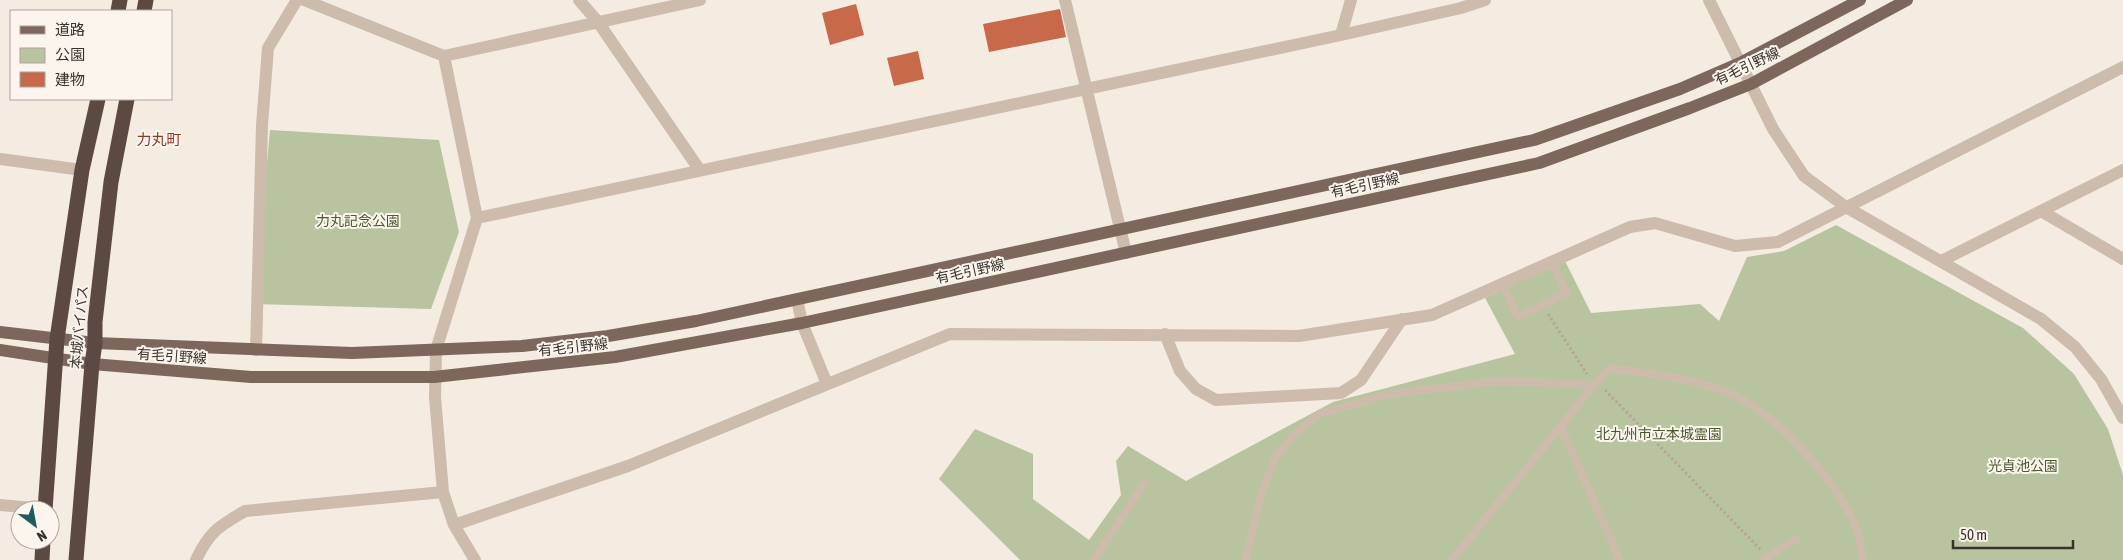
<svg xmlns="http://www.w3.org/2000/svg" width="2123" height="560" viewBox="0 0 2123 560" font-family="'Asap Condensed','Noto Sans JP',sans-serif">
  <rect width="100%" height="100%" fill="#f4ebe1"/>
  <path fill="#b8c4a0" d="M270,130L439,140L459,232L431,309L254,304Z
    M1836,225L2023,328L2074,374L2108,429L2123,475V560H1020L939,479L975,429L1033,454V499L1089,540L1121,495L1116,461L1128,446L1186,481L1333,402L1515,354L1485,298L1565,261L1591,313L1700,304L1719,321L1747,257L1784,251Z"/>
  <path fill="#c8694b" d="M856,4L864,35L830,45L822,13Z
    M1060,9L1066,37L989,52L983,24Z
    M918,51L924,79L894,86L887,58Z"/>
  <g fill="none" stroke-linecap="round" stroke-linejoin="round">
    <path stroke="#b9a596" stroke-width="3" stroke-dasharray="2.5 2.5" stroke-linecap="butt" d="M1548,314L1587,374
      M1605,390L1761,550"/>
    <path stroke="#cdbbac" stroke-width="8" d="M1502,284L1518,317L1567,293L1552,262
      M1561,427L1620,560
      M1094,560L1145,482
      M1246,560L1259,502L1275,458L1295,434L1319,414L1390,394L1498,381L1594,385
      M1452,560L1594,385L1610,368C1649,374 1692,377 1729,393C1777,413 1838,482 1857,530C1860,539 1861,550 1863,560
      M1763,560L1796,539"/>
    <path stroke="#cdbbac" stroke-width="12" d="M304,0L444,56L700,0
      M579,0L598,22L699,169
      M1065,0L1126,253
      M1709,0L1773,129L1804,176L1846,207L2041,319L2075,347L2101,379L2123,418
      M1341,35L1351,0
      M444,56L477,218L436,350L435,397L443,492L454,525L475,560
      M0,159L82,170
      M2041,211L2123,259
      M477,218L1341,35L1461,8L1485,0
      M1941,261L2123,170
      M797,299L802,323L827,384
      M1165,334L1180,371L1196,389L1216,400L1341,393L1361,380L1402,319
      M256,350L262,125L268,48L297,0
      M0,505L45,509
      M454,525L628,466L950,334L1299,336L1432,315L1630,227L1655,223L1735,246L1778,242L2123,67
      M196,560C209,532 219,526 245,511L443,492"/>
    <path stroke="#7d675c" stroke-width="12" d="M0,332L95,343L352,353L522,346L608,336L696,321L1534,140L1680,89L1740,63L1860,0
      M0,350L92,364L251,377H434L615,357L802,323L1539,163L1690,108L1751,84L1907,0"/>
    <path stroke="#5c4a42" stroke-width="15" d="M118,11L120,0
      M144,11L146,0
      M45,510L57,339L82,170L98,99
      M42,560L43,540
      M76,560L92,364L95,343V322L111,182L127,99"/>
  </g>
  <g text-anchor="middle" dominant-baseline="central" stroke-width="4" stroke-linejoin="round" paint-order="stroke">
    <g font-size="14" fill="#3b302b" stroke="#fbf5ee">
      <text transform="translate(1747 66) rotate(-25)">有毛引野線</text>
      <text transform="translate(1365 185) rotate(-12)">有毛引野線</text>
      <text transform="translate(970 271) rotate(-12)">有毛引野線</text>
      <text transform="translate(79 327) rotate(-85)">本城バイパス</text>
      <text transform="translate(573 347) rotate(-6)">有毛引野線</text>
      <text transform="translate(172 356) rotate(4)">有毛引野線</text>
    </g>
    <g font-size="14" fill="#4a5a2e" stroke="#fbf5ee">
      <text x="358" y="221">力丸記念公園</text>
      <text x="1659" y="434">北九州市立本城霊園</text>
      <text x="2023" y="466">光貞池公園</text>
    </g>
    <g font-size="15" fill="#8c3b22" stroke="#fbf5ee">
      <text x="159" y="139">力丸町</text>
    </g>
  </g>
  <rect x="10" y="10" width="162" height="90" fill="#fbf5ee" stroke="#aea6a0"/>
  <rect x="20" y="26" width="25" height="8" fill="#7d675c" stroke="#aea6a0"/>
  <text x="55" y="35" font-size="15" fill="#3b302b">道路</text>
  <rect x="20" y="48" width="25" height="15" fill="#b8c4a0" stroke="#aea6a0"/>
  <text x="55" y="60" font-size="15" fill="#3b302b">公園</text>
  <rect x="20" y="72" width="25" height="15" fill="#c8694b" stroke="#aea6a0"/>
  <text x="55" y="85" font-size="15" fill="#3b302b">建物</text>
  <g transform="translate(35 525) rotate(148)"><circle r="24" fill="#fbf5ee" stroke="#aea6a0"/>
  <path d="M0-4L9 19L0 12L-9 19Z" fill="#1f5a5e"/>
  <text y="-8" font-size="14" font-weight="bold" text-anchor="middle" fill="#3b302b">N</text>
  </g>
  <path d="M1953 540v8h120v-8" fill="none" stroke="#3b302b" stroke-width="2.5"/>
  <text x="1960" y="540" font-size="15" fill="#3b302b" stroke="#fbf5ee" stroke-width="4" paint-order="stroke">50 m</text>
</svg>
